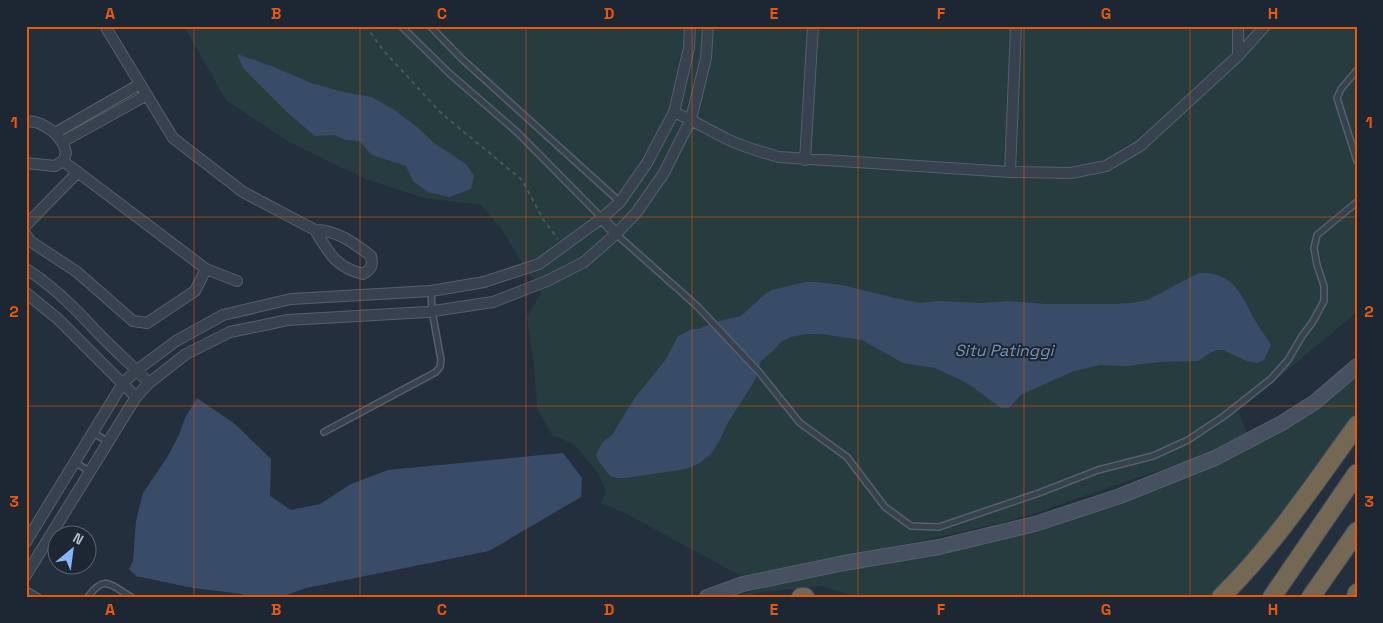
<svg xmlns="http://www.w3.org/2000/svg" width="1383" height="623" viewBox="0 0 1383 623" font-family="'Space Grotesk',sans-serif">
  <rect width="100%" height="100%" fill="#242f3e"/>
  <path fill="#263c3f" d="M184,26H1357V312L1238,411L1247,433L1240,436V437L1196,458L1058,505L1039,512L1009,521L852,556L741,576L623,512L601,503L606,491L597,472L574,444L552,435L537,408L534,364L527,317L541,293L500,227L481,205L424,198L368,180L289,142L226,100Z
    M1357,372V417L1306,489L1216,597H857L821,586L756,593L746,597H732L805,576L975,546L1046,527L1155,487L1246,450L1320,405Z"/>
  <path fill="#394c67" d="M237,54L274,67L311,83L343,92L372,97L396,111L417,127L434,143L466,164L474,176L471,189L449,197L428,192L413,181L406,166L372,155L359,141L345,140L335,135L315,136L290,115L243,68Z
    M1199,273C1235,272 1241,295 1256,322C1260,330 1267,337 1271,345L1264,360L1257,363L1247,361L1223,350H1217L1210,353L1198,361L1160,362L1127,366L1100,365L1074,371L1027,392L1021,395L1012,405L1008,408H1001L974,388L961,380L935,368L903,363L862,340L821,334H806L791,337L781,342L773,351L761,361L755,380L727,424L719,442L711,454L701,462L692,467L680,470L626,478H617L610,476L598,460L596,455L598,450L603,442L612,435L634,399L666,359L678,336L692,329H698L719,321L741,316L764,295L772,290L805,282H815L842,285L895,298L920,303L939,301L983,303L1008,301L1046,304H1113L1132,303L1147,300Z
    M197,398L235,424L271,459L270,496L291,510L320,504L351,484L388,470L563,453L582,478L581,497L489,551L306,588L281,597H247L242,594L193,588L136,576L129,569L133,561L136,521L143,493L168,456L179,435L185,418Z"/>
  <g fill="none" stroke-linecap="round" stroke-linejoin="round">
    <g stroke="#565f6c" stroke-width="8">
      <path id="lane" d="M401,26L449,73L518,133L602,218
        M430,26L462,59L620,202
        M1357,70L1341,89L1337,98L1357,161
        M616,234L697,306L759,372L800,423L847,457L885,507L911,526L939,527L1039,493L1098,470L1153,456L1188,440L1224,416L1271,379L1288,360L1302,336L1312,323L1324,301V286L1317,265L1314,248L1317,235L1357,202
        M324,432L436,372L440,367L441,360L432,311L431,291
        M93,433L109,442
        M75,462L90,472
        M26,590L38,597
        M88,597C105,574 110,585 131,597"/>
    </g>
    <g stroke="#565f6c" stroke-width="12">
      <path id="street" d="M105,26L173,138L243,192L315,230
        M1238,26V56
        M674,112C692,120 709,130 727,139C743,147 761,152 779,157L1010,172L1071,173L1106,166L1140,146L1238,56L1265,26
        M26,122C38,119 55,131 61,141C64,144 65,149 66,153L63,161L55,166L26,163
        M55,133L140,84
        M62,142L147,95
        M805,160L813,26
        M63,161L206,269L237,281
        M1010,172L1016,26
        M602,218L616,234
        M26,225L78,172
        M315,230C337,230 354,243 371,256C373,265 372,269 363,274C335,267 329,253 315,230Z
        M26,235L30,241L77,272L133,321L147,323L195,291L206,269
        M26,269C52,285 76,309 96,331C113,349 132,365 149,383
        M26,293L58,319L136,397
        M26,542L123,383L137,370L176,341L223,315L291,299L431,291L484,282L539,264L602,218L620,202L647,163L674,112L689,48L690,26
        M26,575L136,397L149,383L186,354L230,332L288,320L427,312L493,302L547,281L584,262L616,234L636,213L664,173L691,119L706,58L708,26"/>
    </g>
    <g stroke="#565f6c" stroke-width="16">
      <path id="secondary" d="M707,597L743,584L844,563L939,547L1035,524L1120,496L1215,458L1282,423L1315,402L1357,366"/>
    </g>
    <g stroke="#434c59" stroke-width="20">
      <path id="highway" d="M801,597H805
        M1221,597C1274,545 1314,484 1357,425
        M1272,597L1357,473
        M1311,597L1357,531
        M1356,597L1357,593"/>
    </g>
    <path stroke="#44595c" stroke-width="2" stroke-dasharray="4 4" stroke-linecap="butt" d="M366,26L383,50L441,113L522,180L543,219L558,239"/>
    <use href="#lane" stroke="#38414e" stroke-width="5"/>
    <use href="#street" stroke="#38414e" stroke-width="10"/>
    <use href="#secondary" stroke="#465061" stroke-width="14"/>
    <use href="#highway" stroke="#746855" stroke-width="18"/>
  </g>
  <path fill="none" stroke="#e8590c" stroke-width="1" stroke-opacity="0.55" d="M194,26V597M360,26V597M526,26V597M692,26V597M858,26V597M1024,26V597M1190,26V597M26,217H1357M26,406H1357"/>
  <g text-anchor="middle" dominant-baseline="central" stroke-width="4" stroke-linejoin="round" paint-order="stroke">
    <g font-size="16" font-style="italic" fill="#7c92b1" stroke="#1d2633">
      <text x="1004" y="350">Situ Patinggi</text>
    </g>
  </g>
  <rect width="1383" height="623" fill="none" stroke="#1d2633" stroke-width="55"/>
  <g transform="translate(72 550) rotate(29)"><circle r="24" fill="#1d2633" stroke="#59626f"/>
  <path d="M0-4L9 19L0 12L-9 19Z" fill="#8ab4f8"/>
  <text y="-8" font-size="14" font-weight="bold" text-anchor="middle" fill="#b4bcc9">N</text>
  </g>
  <rect x="28" y="28" width="1328" height="568" fill="none" stroke="#e8590c" stroke-width="2"/>
  <g font-size="16" text-anchor="middle" font-weight="bold" fill="#e8590c">
    <text x="110" y="19">A</text>
    <text x="276" y="19">B</text>
    <text x="442" y="19">C</text>
    <text x="609" y="19">D</text>
    <text x="774" y="19">E</text>
    <text x="941" y="19">F</text>
    <text x="1106" y="19">G</text>
    <text x="1273" y="19">H</text>
    <text x="14" y="128">1</text>
    <text x="1369" y="128">1</text>
    <text x="14" y="317">2</text>
    <text x="1369" y="317">2</text>
    <text x="14" y="507">3</text>
    <text x="1369" y="507">3</text>
    <text x="110" y="615">A</text>
    <text x="276" y="615">B</text>
    <text x="442" y="615">C</text>
    <text x="609" y="615">D</text>
    <text x="774" y="615">E</text>
    <text x="941" y="615">F</text>
    <text x="1106" y="615">G</text>
    <text x="1273" y="615">H</text>
  </g>
</svg>
